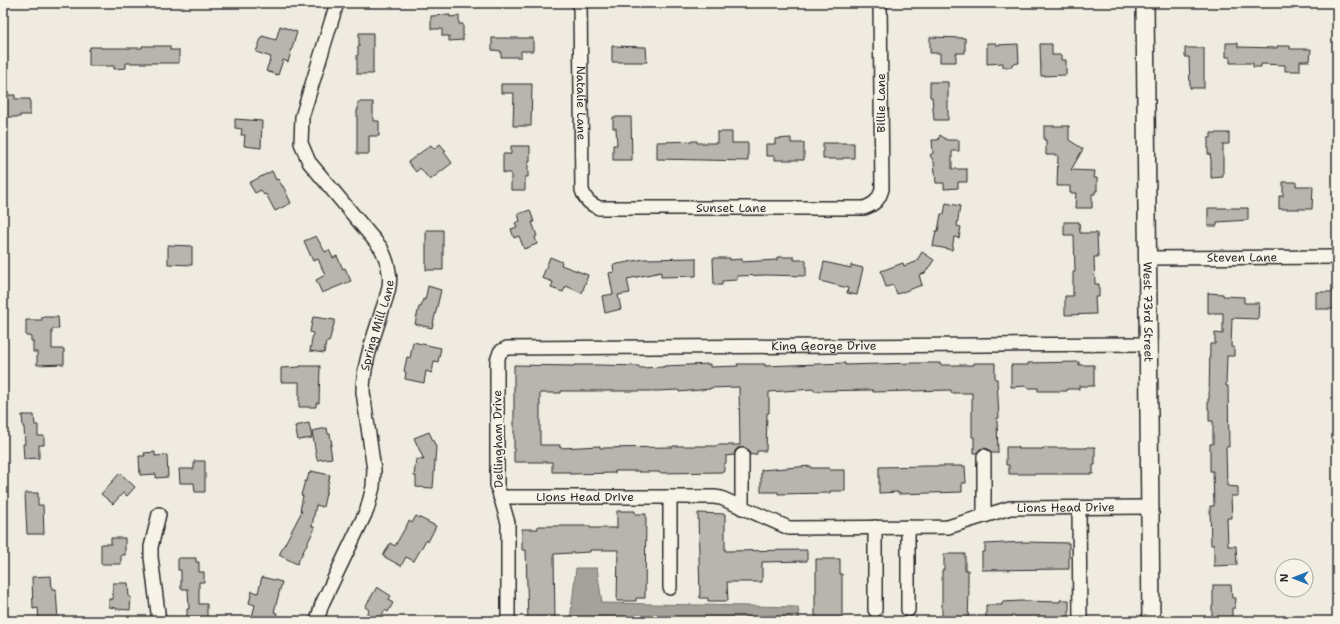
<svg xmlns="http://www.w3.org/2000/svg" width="1340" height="624" viewBox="0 0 1340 624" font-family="'Shantell Sans',sans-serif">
  <rect width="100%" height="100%" fill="#efebe0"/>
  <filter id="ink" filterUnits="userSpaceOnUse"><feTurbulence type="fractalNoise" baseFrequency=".025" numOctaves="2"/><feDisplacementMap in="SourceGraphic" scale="8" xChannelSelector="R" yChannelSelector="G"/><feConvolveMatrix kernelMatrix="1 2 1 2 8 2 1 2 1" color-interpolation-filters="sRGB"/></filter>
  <g filter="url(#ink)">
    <path fill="#a4a29a" stroke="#74726e" d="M576,568H597L602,603L798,607L800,621H570Z"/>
    <path fill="#b8b5ae" stroke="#2b2b2b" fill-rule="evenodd" d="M450,15V17L459,16V24H463V40L449,41V36H442V29H431V16Z
      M280,26L297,32L288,62L283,60L278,75L266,71L271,57L256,52L262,36L276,40Z
      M359,33H373V74H357V55H358V47H359Z
      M930,37L965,38V53H956V62H940V53H930Z
      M492,38H533V51H521V57H501V51L492,50Z
      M987,43H996V45L1018,44L1019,63L1012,64V67H1003V63L987,64Z
      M1226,43H1238V47L1277,48V46H1290V49H1311L1310,61H1300V71H1285V65L1261,64V67H1253V63H1230V57H1226Z
      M1040,44H1052V55H1061V60H1066V75L1041,76Z
      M142,46H170V50H179V63H126V68L114,69V66H89V49H90V47H101V48H142Z
      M612,46L646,47L647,62H612Z
      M1185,48H1204V88H1190L1189,57H1185Z
      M930,82H948V120H934L932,97H930Z
      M501,84H532L531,126H513L514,93H501Z
      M3,95H15V99H30V115H20V117H3Z
      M358,102H373V121H379V136H369V154H357V110H358Z
      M613,117H631L632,160H613V145H617L616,128H613Z
      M235,119L262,121L261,148L244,146L245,135H241L242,129L235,128Z
      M1044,126H1069V140L1083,149L1071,170L1095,171L1094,178H1097V191H1095V194H1092V208H1075L1076,193H1070V186H1057L1058,155H1046V140H1044Z
      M717,132H732V143H748V161L657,159V142L697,141V143H717Z
      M1211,133H1229V144H1223V177L1211,178V160L1210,154H1208V138H1211Z
      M940,135L947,140H959V151H952V169H967V182H958V188L944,189V183H936L934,162L930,155L933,153L932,140H938Z
      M791,138V143H804V160H775V156H766V144H775V139Z
      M823,143H854V158H843V159H823Z
      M440,144L446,151L444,152L452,163L430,180L420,168L416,172L408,162L431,145L434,149Z
      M511,146H530V162H528V177H525V190H511V173H503V154H511Z
      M272,171L276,180L278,179L282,186H283L291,203L275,211L266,194L264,195L261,190L255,193L249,183Z
      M1283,182H1296V186H1313L1312,209H1279V196H1283Z
      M946,203L960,206L957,226L961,227L959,238L954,237L952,250L933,246L936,231H938L941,214H944Z
      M1208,208H1248V220L1217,222V226H1208Z
      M530,210L534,222H532L537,236L535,237L537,244L524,249L519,236L514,238L511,229L517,227L515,223L520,221L518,214Z
      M1064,222H1079L1080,233H1097L1098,257H1094L1095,284H1099V297H1095L1096,314L1065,315V296H1073V272H1075L1074,235H1064Z
      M426,230H443V270H426Z
      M316,236L325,252L329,250L333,258L337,256L343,269L345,268L351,281L322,293L316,280L325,275L318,259L313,261L304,241Z
      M168,245L192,246V265L168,264Z
      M922,252L934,260L925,273L919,275L922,285L897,294L893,285L886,287L881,271L903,263L904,266L916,262Z
      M550,257L562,262L561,265L588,275L582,293L566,286L563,292L551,288L553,282L542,278Z
      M777,257H794V260H806V276L766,275L737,276V280L722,281V285H714L713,258H730V260L742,259V262L777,260Z
      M696,258V276L661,277V272L627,279L630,293L618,295L621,309L605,313L602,296L613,294L609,273L614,272L613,265L644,259Z
      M824,262L851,268V265L863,268L857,295L847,293L848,288L820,281Z
      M428,286L441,290L432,328L415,324L419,307H421L423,299L425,300Z
      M1316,292H1337V309H1316Z
      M1208,293L1223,294V296L1244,297V303H1259L1258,319L1232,318L1231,347H1234V356H1227L1226,386H1228L1229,447H1226L1227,486L1238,487V496H1231L1232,518H1227L1228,546H1236L1237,565L1214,566V545H1211L1210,506H1214L1213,471H1210V444H1213V421H1209V409H1208V399H1209L1210,344H1215V333L1223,334V313H1208Z
      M42,317H58L59,329H52V349H64V364L37,365V352H33V341H31V336H26V320H42Z
      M313,317L335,320L329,342H326L324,353L310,351L313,333L310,332Z
      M413,342L441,348L438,362L434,361L432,373L426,371L424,383L405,379L406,372L404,371L407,357L410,358Z
      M1079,362V365H1094V386H1079V389H1067V391H1038V388H1027V386L1011,387V365H1028V363Z
      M845,363V365L914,363H940V365H974V363H995V379H997L999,418H997L998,453H991L988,449L984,448L980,449L977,453H974V437H972V393H951V390L873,392V390L814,391V389L769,392V413H767L766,451H757V454L750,455L749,451L746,448H738L735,451L734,455L726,456V463L724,464V472L659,473V472H639V471H615V473L569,474V472H552V462H514V365L574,366V365H601L639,366V368L664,367V366L710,364V367L738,366L737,364H765V366ZM739,387L740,445H717V446H673V447L600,448V446L560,448V445H540V393H561V391H657L679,390V392L710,389V388Z
      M300,366H320L319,403H316V407H299V382H281V368L300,367Z
      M22,415H34L35,425H38V436H44V445H39V458L24,459L23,444H25L24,427H23Z
      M309,423L312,438L298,440L295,426Z
      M327,428L328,434H330L332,445H330L332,458L317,460L312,431Z
      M429,432L436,447L433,488L416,487V476H414L416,459L424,460L414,438Z
      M1006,447H1018L1017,449H1043V448H1087V447H1095V465H1093V474H1009V465H1006Z
      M155,452V456L167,455L168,477L156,478V474L140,475L139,456H145L144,453Z
      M194,461H205V492H195L194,483H180L179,469H194Z
      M811,466V468H829L830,470H845V491H830V493L778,494V492H761V470Z
      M929,466H965L966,483H962V492L898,494V492L879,493V467Z
      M311,471L330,475L323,507L316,505L312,526L315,528L297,564L279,555L302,511H300L303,496L301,495L305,481H307L309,473L310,474Z
      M120,473L135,487L127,496L123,493L113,504L101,494Z
      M25,493H38V505H43L44,534H27Z
      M617,511H635V514H646L645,598H636V601H617L618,550H590V552L554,554L555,621H528L526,550H522V529H538V526H590V528H617Z
      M698,513L725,514V551L807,550V561L762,562V582H727L728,601H708V598H700Z
      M416,516L436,526L428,542L426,540L414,561L406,557L401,566L383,556L390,543L395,546L409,521L412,523Z
      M111,538H125V555H121V564H101V544H111Z
      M1024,542L1069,543V569L982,570V552H985V544Z
      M944,554H965V570H968V589H969L968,621H942V570H944Z
      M178,558H196V562H199V572H204V582H199V604H207V621H187V609H189L188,589H181V570H178Z
      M816,559H840V574H842V621H816V615H815V593H816Z
      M51,576L52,589H56L58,621H39L38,608L33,609L32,577Z
      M262,577L282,582L274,612L277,613L275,621H251L255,605L249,603L252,591L258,593Z
      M113,583H128L129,597H131L130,610L116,609V608L109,607V599H113Z
      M1213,585H1231L1232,598H1236L1235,608H1232V619L1212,620V606H1213Z
      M377,587L391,596L388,600L393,603L388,612L385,610L378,621H363L369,610L365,607Z
      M1060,600H1069V621H986V605H1002V602L1021,601L1060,602Z"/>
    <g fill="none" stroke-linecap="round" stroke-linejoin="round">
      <g stroke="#2b2b2b" stroke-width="16">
        <g id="minor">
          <path id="s1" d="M580,3L582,190C585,200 590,204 599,208H864C875,204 879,200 882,189L880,3"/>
          <path id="s2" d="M1147,258L1337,257"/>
          <path d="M742,455V508"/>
          <path d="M984,456V516"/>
          <path id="s3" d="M500,497H714L721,498L789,528L948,527L1010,508L1149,507"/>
          <path d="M670,497V588"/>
          <path d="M1079,508L1080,621"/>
          <path d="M875,527V610"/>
          <path d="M908,527V610"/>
          <path d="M159,621L151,557V547L159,514"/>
          <path id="s4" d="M317,621L322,604L367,510L373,487L374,470L363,392C363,366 372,342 380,317C384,303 392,287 389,272C388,263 385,256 381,248L309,162L301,143L302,117L337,3"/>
          <path id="s5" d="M508,621V523L497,485V361L500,352L507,348L1148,344"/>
        </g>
      </g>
      <g stroke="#2b2b2b" stroke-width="20">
        <g id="major">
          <path id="s6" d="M1145,3L1151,621"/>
        </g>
      </g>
      <use href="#minor" stroke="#f7f3e8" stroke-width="13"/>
      <use href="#major" stroke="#f7f3e8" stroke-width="17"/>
    </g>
  </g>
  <g text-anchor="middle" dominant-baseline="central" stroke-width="4" stroke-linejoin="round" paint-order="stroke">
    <g font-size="12" fill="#2b2b2b" stroke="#f7f3e8">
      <text stroke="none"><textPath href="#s1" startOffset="100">Natalie Lane</textPath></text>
      <text transform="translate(881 103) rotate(-90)">Billie Lane</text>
      <text stroke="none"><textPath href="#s1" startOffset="345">Sunset Lane</textPath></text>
      <text stroke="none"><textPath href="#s2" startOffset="95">Steven Lane</textPath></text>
      <text stroke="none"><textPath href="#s6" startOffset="309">West 73rd Street</textPath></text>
      <text stroke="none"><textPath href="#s4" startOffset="310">Spring Mill Lane</textPath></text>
      <text stroke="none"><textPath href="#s5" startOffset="596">King George Drive</textPath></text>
      <text transform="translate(498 439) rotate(-91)">Dellingham Drive</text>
      <text stroke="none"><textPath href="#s3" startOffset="85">Lions Head Drive</textPath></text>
      <text stroke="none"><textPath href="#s3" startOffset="575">Lions Head Drive</textPath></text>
    </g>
  </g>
  <rect width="1340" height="624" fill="none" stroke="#f7f3e8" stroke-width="16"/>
  <rect x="8" y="8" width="1324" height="608" fill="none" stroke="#2b2b2b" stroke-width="1.5" filter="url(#ink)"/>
  <g transform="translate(1294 578) rotate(270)"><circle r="19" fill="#f7f3e8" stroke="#a5a39c"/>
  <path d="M0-3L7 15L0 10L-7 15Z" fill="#1f6fb2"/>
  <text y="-6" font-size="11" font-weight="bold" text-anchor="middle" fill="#2b2b2b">N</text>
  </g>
</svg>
